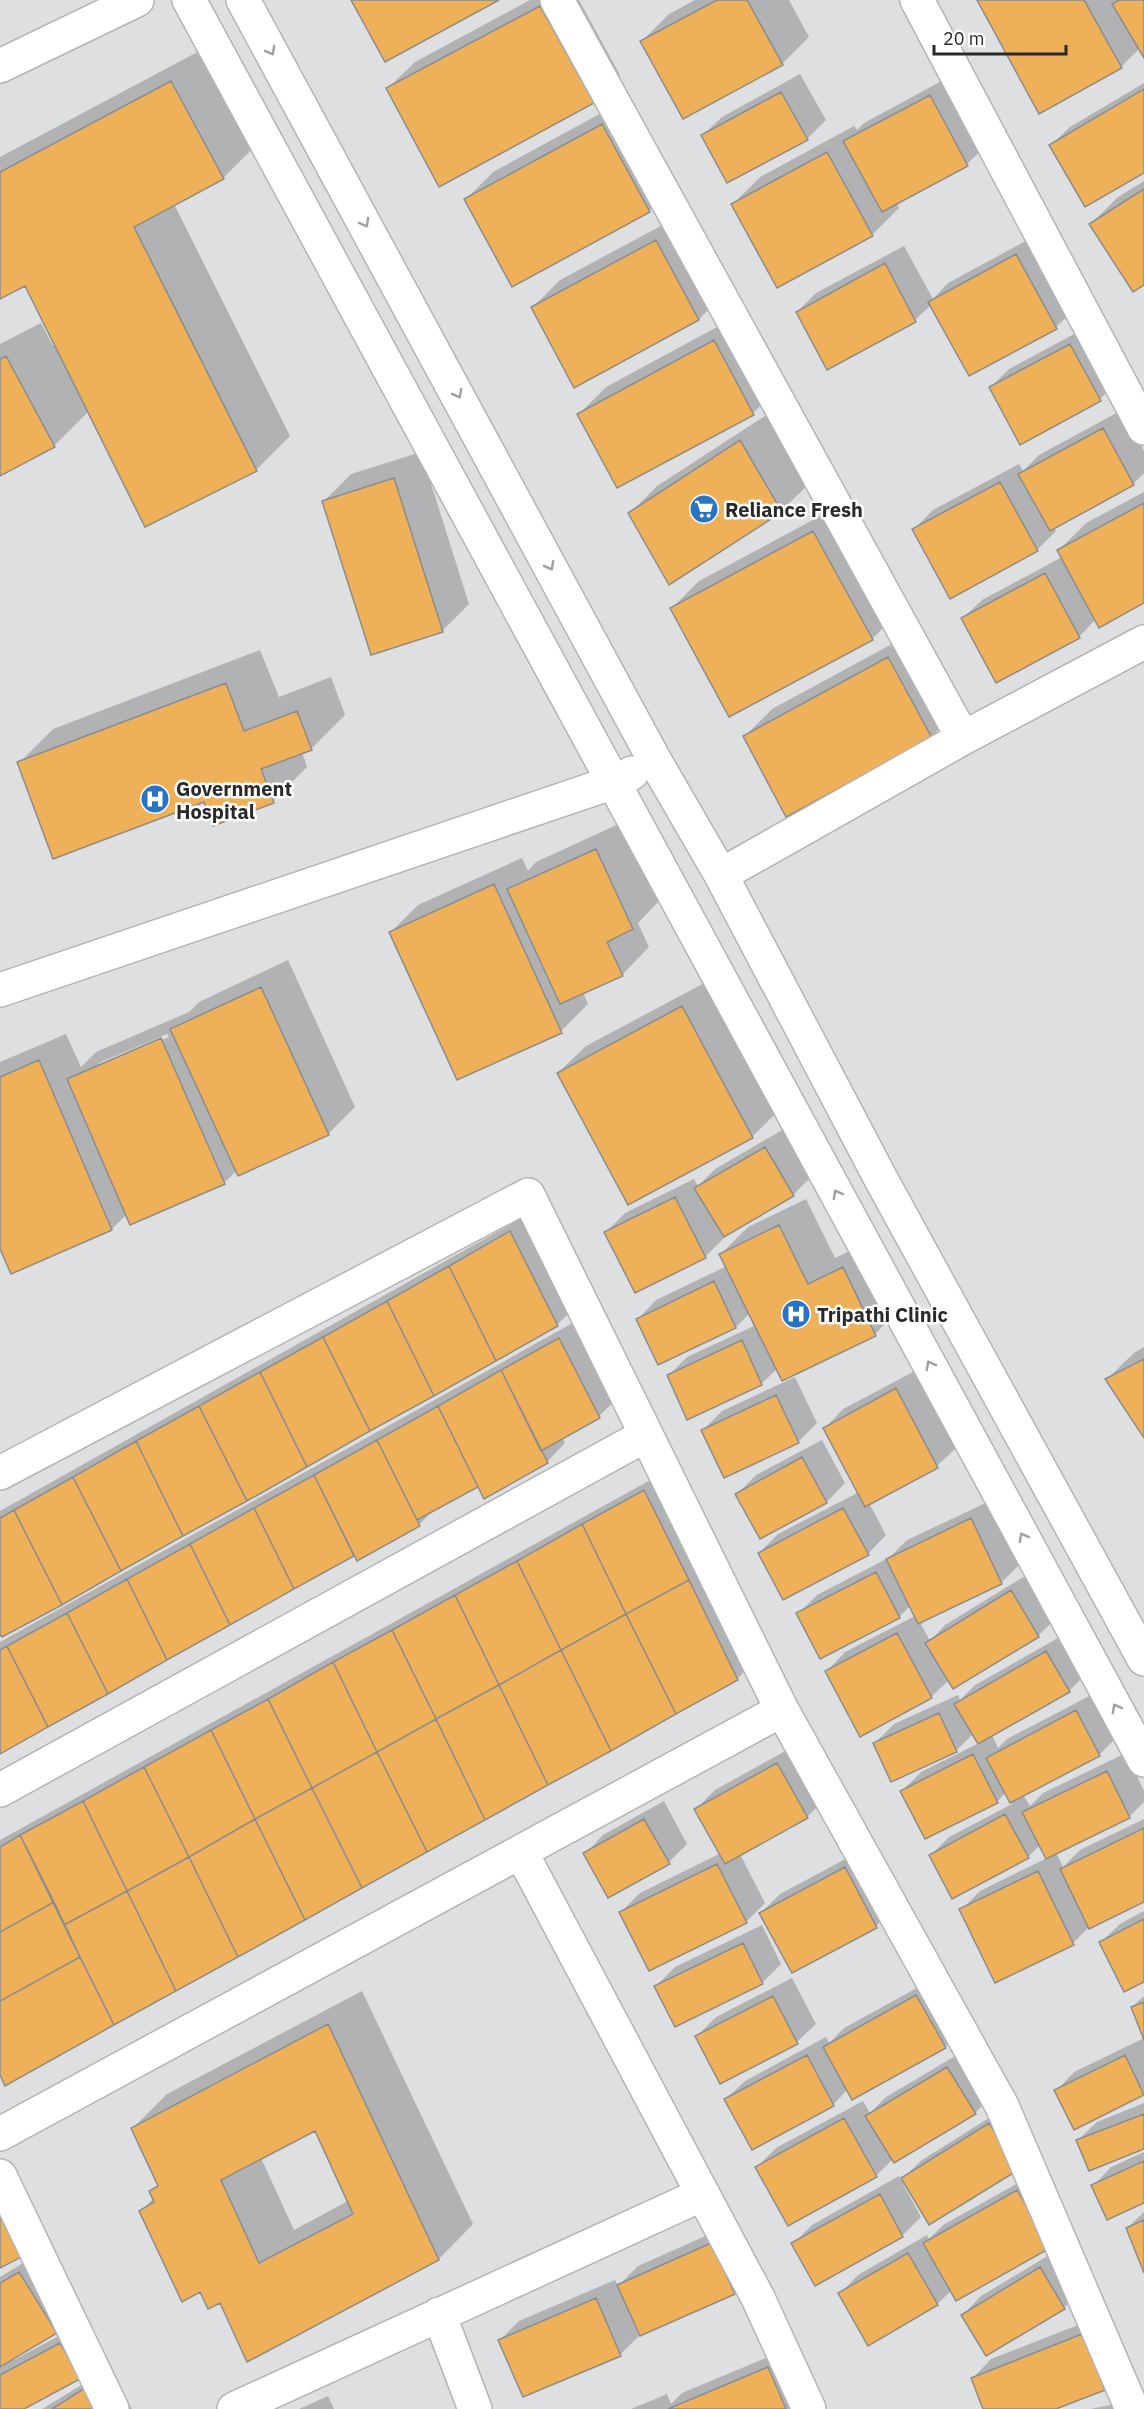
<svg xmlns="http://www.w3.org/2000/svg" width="1144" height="2409" viewBox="0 0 1144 2409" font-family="'IBM Plex Sans',sans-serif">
  <rect width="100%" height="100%" fill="#dedfe0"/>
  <path fill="#0003" fill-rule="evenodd" d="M530,0H579L620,75L593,102L387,89L415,62Z
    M695,0H789L809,37L782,64L642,41L669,14Z
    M979,0H1144V55L1140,48L1121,67Z
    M205,48L257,144L223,178L174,204L290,436L256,470L89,411L54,446L0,474V344L41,323L53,346L56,345L25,284L0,297V157Z
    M800,74L826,120L807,139L703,135L722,117Z
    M949,77L986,146L967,164L896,202L899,208L872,235L733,204L760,177L854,126L857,130L864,123Z
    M1144,83V171L1051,145L1070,127Z
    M629,98L676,184L649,211L466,199L493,172Z
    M1144,181V283L1091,224L1118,197Z
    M683,214L726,292L699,319L575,386L533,307L560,280Z
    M1035,236L1075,309L1056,327L969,374L931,305L915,320L828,368L797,312L816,293L904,246L933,299L948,283Z
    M741,314L780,386L753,413L579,414L606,387Z
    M1089,326L1119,381L1100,399L1020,443L991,387L1009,369Z
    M1122,410L1144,451V473L1133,484L1053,527L1056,531L1037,550L914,529L933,510L1019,464L1023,471L1039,455Z
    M768,414L809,484L781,511L670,583L630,513L657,486Z
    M421,452L469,604L442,631L324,501L351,474Z
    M1144,492V602L1096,619L1079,637L963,618L982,600L1062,557L1059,550L1086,523Z
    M841,505L899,612L872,639L672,608L699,581Z
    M916,631L958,710L931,737L745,736L772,709Z
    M260,650L279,697L331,677L345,715L311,749L302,752L307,767L273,801L205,800L19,763L53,729Z
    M623,822L659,901L638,923L649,947L622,975L583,992L588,1004L561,1031L458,1078L390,933L418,905L522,858L528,871L536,862Z
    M288,960L355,1107L328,1134L237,1170L224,1183L127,1214L112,1229L11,1272L0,1245V1062L66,1034L81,1067L96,1052L189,1012L199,1002ZM167,1034L169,1037L99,1066V1063Z
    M710,980L779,1110L752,1137L558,1073L586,1046Z
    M784,1129L812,1176L793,1195L723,1236L724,1238L705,1257L606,1232L625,1213L694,1179L698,1186L715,1169Z
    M806,1199L835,1258L870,1241L902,1307L875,1334L777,1369L761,1384L668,1376L687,1357L756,1325L750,1313L736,1327L659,1363L638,1319L656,1300L727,1266L721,1254L748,1227Z
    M529,1214L576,1306L557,1325L0,1637V1511Z
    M578,1320L618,1398L599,1416L562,1437L565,1443L547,1462L479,1485L435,1508L419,1525L354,1554L0,1752V1642Z
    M1144,1347V1435L1106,1380L1134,1353Z
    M915,1371L956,1448L937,1466L869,1503L886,1535L868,1554L759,1553L778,1534L859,1492L825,1428L843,1409Z
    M795,1377L817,1423L798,1442L725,1476L703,1430L722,1411Z
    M822,1440L845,1483L827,1502L761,1537L737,1494L756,1475Z
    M663,1473L756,1660L737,1679L6,2084L0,2072V1840Z
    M990,1501L1020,1564L1001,1583L920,1622L930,1641L945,1625L1030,1573L1057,1617L1038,1636L949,1680L931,1697L827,1671L845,1652L915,1616L910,1606L899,1617L798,1614L817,1595L890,1557L907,1540Z
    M1065,1634L1088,1672L1069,1691L992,1735L998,1748L1007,1739L1095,1693L1118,1736L1099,1755L1023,1795L1030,1806L1043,1793L1126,1753L1144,1791V1802L1129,1817L1056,1852L1063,1867L1080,1850L1144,1819V1901L1088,1928L1073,1943L961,1910L980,1891L1047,1858L1040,1845L1028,1857L930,1856L949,1837L1012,1804L1006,1792L997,1802L902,1791L921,1772L979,1743L973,1734L956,1751L875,1743L894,1724L958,1695L960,1700L975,1685Z
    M796,1745L826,1798L807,1817L740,1854L765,1903L746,1922L621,1912L640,1893L721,1853L696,1809L715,1790Z
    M664,1801L687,1844L669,1862L585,1854L603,1835Z
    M864,1849L895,1908L876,1926L793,1971L761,1913L780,1894Z
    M1144,1911V1980L1101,1942L1120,1924Z
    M762,1925L781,1964L762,1983L656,1986L675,1967Z
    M792,1978L816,2024L797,2042L721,2082L697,2036L716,2017Z
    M935,1978L964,2028L945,2047L848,2089L833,2105L726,2099L745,2081L826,2037L829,2043L844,2028Z
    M362,1991L473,2224L439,2259L248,2360L221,2300L200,2290L141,2211L154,2198L151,2192L159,2184L133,2128L167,2094ZM315,2129L348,2201L294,2230L261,2158Z
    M1144,1996V2036L1132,2007Z
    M1144,2038V2093L1075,2128L1056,2091L1074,2072Z
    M967,2049L994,2094L975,2113L893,2159L876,2176L757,2167L776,2148L863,2101L870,2113L886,2097Z
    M1144,2103V2147L1078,2140L1097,2122Z
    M1008,2106L1036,2150L903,2184L921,2217L902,2236L815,2284L793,2244L812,2225L899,2176L901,2180L922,2160Z
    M1144,2152V2202L1093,2186L1111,2167Z
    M1036,2173L1068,2228L952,2290L937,2304L840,2294L858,2275L927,2235L929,2239L943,2225Z
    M1144,2212V2269L1127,2228Z
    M730,2225L752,2274L734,2292L633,2322L639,2336L620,2355L500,2340L519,2321L615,2280L618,2286L638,2266Z
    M1059,2249L1082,2289L1064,2308L963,2315L981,2296Z
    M38,2254L75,2313L56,2331L12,2358L14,2360L79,2325L98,2359L21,2409H0V2277Z
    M1101,2316L1123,2370L1104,2389L1052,2409H985L973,2378L991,2359Z
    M787,2349L800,2409H631L667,2394L671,2404L682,2393Z
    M108,2369L132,2409H42Z
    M328,2396L334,2409H299Z
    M1130,2401L1132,2409H1090Z"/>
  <path fill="#efb05a" stroke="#8d8c8b" stroke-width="1.5" fill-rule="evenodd" d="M351,0H499L385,62Z
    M717,0H747L783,65L683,119L640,41Z
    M977,0H1084L1122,68L1039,114Z
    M1119,0H1144V58L1112,4Z
    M540,6L594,103L439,187L386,88Z
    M171,81L224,179L134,227L257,471L145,527L25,286L0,299V172Z
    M1144,89V173L1085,207L1049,145Z
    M781,92L808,140L727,183L701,135Z
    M930,95L968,166L882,212L843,141Z
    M602,124L650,212L512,287L464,199Z
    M827,152L873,236L777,288L731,204Z
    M1144,189V285L1133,292L1089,224Z
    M656,240L699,320L574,388L531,307Z
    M1016,254L1057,329L969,376L928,302Z
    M885,263L916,322L827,370L796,312Z
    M714,340L754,415L617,488L577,414Z
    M1070,344L1101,401L1020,445L989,387Z
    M6,356L55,447L0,476V359Z
    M1103,428L1134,485L1050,531L1018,474Z
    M740,440L782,512L669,585L628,513Z
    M394,478L443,632L371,655L322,501Z
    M1000,482L1038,551L950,599L912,529Z
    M1144,503V603L1099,628L1057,550Z
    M813,531L873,640L729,717L670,608Z
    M1045,573L1080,638L996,683L961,618Z
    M888,657L932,738L786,817L743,736Z
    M226,683L244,731L297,711L312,750L261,769L274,803L213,826L204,802L53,859L17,762Z
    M596,849L633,929L607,942L623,976L560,1004L507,889Z
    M494,884L562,1033L457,1080L389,932Z
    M261,987L329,1135L238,1176L170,1029Z
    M682,1006L753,1138L628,1205L557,1073Z
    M161,1038L225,1184L130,1225L67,1079Z
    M39,1060L112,1230L11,1274L0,1249V1077Z
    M765,1147L794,1196L724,1237L694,1188Z
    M675,1197L706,1258L635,1293L604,1232Z
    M779,1225L808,1284L843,1267L876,1336L782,1381L719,1254Z
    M510,1231L558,1326L496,1361L449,1266Z
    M449,1266L496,1361L434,1396L387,1301Z
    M714,1281L736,1328L658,1365L636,1319Z
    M387,1301L434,1396L370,1431L323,1337Z
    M323,1337L370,1431L307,1467L260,1372Z
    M559,1338L600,1418L541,1451L501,1370Z
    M742,1340L762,1385L687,1420L667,1375Z
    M1144,1359V1438L1105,1379Z
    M501,1370L548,1463L484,1499L438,1406Z
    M260,1372L307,1467L247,1501L199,1406Z
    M896,1388L938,1468L865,1507L823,1428Z
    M776,1395L799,1443L724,1478L701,1430Z
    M199,1406L247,1501L183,1536L136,1441Z
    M438,1406L478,1487L417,1520L377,1440Z
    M377,1440L420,1526L357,1561L314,1475Z
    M136,1441L183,1536L121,1571L73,1477Z
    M802,1457L827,1503L760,1539L735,1494Z
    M314,1475L354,1556L294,1589L254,1508Z
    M73,1477L121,1571L62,1605L14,1510Z
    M644,1490L689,1580L626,1614L582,1524Z
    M254,1508L294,1589L230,1625L190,1544Z
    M843,1508L869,1555L783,1600L758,1553Z
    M14,1510L62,1605L2,1637L0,1634V1518Z
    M971,1518L1002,1584L918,1624L886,1559Z
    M582,1524L626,1614L561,1650L517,1561Z
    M190,1544L230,1625L167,1660L127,1579Z
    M517,1561L561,1650L499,1685L455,1595Z
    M876,1572L900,1618L820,1659L796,1613Z
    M127,1579L167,1660L108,1694L67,1613Z
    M689,1580L738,1680L676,1714L626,1614Z
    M1011,1590L1039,1637L953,1689L925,1643Z
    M455,1595L499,1685L436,1719L392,1630Z
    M67,1613L108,1694L48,1727L7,1646Z
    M626,1614L676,1714L611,1751L561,1650Z
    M392,1630L436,1719L377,1752L333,1662Z
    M897,1633L932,1698L860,1737L825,1671Z
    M7,1646L48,1727L0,1754V1650Z
    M561,1650L611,1751L548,1785L499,1685Z
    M1046,1651L1070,1692L978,1744L954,1704Z
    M333,1662L377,1752L312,1788L268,1699Z
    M499,1685L548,1785L485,1820L436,1719Z
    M268,1699L312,1788L255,1819L211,1730Z
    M1076,1710L1100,1756L1010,1803L986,1758Z
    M939,1713L957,1752L891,1782L873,1743Z
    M436,1719L485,1820L427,1852L377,1752Z
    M211,1730L255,1819L189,1857L144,1767Z
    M377,1752L427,1852L362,1888L312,1788Z
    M973,1754L998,1803L925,1839L900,1791Z
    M777,1763L808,1818L725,1864L694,1809Z
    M144,1767L189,1857L127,1891L83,1801Z
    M1107,1771L1130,1818L1046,1859L1022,1812Z
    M312,1788L362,1888L305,1920L255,1819Z
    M83,1801L127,1891L64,1925L20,1835Z
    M1005,1814L1029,1858L952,1899L929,1855Z
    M255,1819L305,1920L238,1957L189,1857Z
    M644,1819L670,1864L608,1898L583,1853Z
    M1144,1828V1902L1089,1929L1060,1869Z
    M20,1835L54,1902L0,1932V1847Z
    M189,1857L238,1957L176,1991L127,1891Z
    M717,1864L747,1923L649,1971L619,1912Z
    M845,1867L877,1928L792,1973L759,1913Z
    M1038,1871L1074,1945L995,1983L959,1909Z
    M127,1891L176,1991L114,2025L64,1925Z
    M54,1902L80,1957L0,2001V1932Z
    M1144,1919V1982L1124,1992L1099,1942Z
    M743,1943L763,1984L675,2027L654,1986Z
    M80,1957L114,2025L5,2086L0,2075V2001Z
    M916,1995L946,2048L852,2100L823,2047Z
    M773,1996L798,2044L720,2084L695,2036Z
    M1144,2002V2040L1131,2007Z
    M328,2024L439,2260L247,2362L220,2303L208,2309L200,2292L182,2302L139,2211L154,2202L149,2191L158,2186L131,2128ZM315,2131L353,2214L259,2263L221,2180Z
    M807,2055L834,2106L752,2150L724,2099Z
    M1125,2055L1144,2095L1074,2130L1054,2090Z
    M947,2067L976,2114L894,2163L865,2116Z
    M1144,2114V2149L1089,2171L1076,2140Z
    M844,2118L877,2177L788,2226L755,2167Z
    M989,2123L1018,2170L929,2225L901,2178Z
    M1144,2161V2203L1107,2220L1091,2185Z
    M1017,2190L1050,2248L956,2301L923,2243Z
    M880,2194L903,2237L815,2286L791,2243Z
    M0,2205L27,2254L0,2268Z
    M1144,2220V2273L1126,2228Z
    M711,2243L735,2294L640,2336L617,2285Z
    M908,2253L938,2305L868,2346L838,2293Z
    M1040,2267L1065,2309L986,2356L961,2315Z
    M19,2272L57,2333L0,2367V2283Z
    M596,2298L621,2356L523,2397L498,2340Z
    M1082,2334L1105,2390L1056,2409H983L971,2378Z
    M60,2343L80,2379L24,2409H0V2375Z
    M768,2367L786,2409H668Z
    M88,2386L102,2409H52Z"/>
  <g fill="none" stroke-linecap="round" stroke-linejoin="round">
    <g stroke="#b3b4b5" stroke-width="36">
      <path id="minor" d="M189,0L1144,1760
        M243,0L655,761L721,875L882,1181L1144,1659
        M557,0L963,738
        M917,0L1144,428
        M0,66L137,0
        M721,875L963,738L1144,642
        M0,990L614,782L632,773
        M0,1473L528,1195L782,1710L1002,2106L1132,2409
        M0,1790L646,1435
        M521,1852L758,2298L809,2409
        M0,2134L782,1710
        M0,2176L112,2409
        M439,2314L475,2409
        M234,2409L703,2194"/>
    </g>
    <use href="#minor" stroke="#fff" stroke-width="33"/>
  </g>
  <defs><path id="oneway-chevron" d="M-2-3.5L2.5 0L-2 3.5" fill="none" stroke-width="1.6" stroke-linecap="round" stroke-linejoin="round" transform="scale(1.5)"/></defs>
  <g stroke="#9f9f9f">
    <use href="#oneway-chevron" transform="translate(271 51) rotate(61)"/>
    <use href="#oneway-chevron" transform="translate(365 223) rotate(61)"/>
    <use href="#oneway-chevron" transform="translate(458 394) rotate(62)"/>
    <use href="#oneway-chevron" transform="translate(550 566) rotate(62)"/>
    <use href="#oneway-chevron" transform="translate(837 1194) rotate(-118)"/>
    <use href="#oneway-chevron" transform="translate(930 1365) rotate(-118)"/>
    <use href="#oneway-chevron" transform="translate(1023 1537) rotate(-118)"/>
    <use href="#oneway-chevron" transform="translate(1116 1708) rotate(-118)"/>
  </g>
  <defs>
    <g id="supermarket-disc" transform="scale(1.5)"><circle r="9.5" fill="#2873c3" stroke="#fff"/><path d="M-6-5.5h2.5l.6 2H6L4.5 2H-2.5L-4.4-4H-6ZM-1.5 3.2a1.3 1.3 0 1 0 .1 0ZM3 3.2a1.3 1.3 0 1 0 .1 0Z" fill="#fff"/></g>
    <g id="hospital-disc" transform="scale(1.5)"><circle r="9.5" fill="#2873c3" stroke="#fff"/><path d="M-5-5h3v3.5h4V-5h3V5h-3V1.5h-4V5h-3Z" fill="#fff"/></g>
  </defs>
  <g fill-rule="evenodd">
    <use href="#supermarket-disc" x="704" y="509"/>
    <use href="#hospital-disc" x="155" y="799"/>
    <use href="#hospital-disc" x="796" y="1314"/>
  </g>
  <g text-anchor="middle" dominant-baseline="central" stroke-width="5" stroke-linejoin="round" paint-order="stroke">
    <g font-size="20" font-weight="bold" fill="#292929" stroke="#fff" text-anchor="start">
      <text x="725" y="509">Reliance Fresh</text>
      <text x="176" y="788">Government<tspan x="176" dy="23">Hospital</tspan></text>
      <text x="817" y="1314">Tripathi Clinic</text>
    </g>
  </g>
  <path d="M934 45v9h132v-9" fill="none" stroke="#292929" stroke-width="3"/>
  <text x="943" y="45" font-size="18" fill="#292929" stroke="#ffffff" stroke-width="4.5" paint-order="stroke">20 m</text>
</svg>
